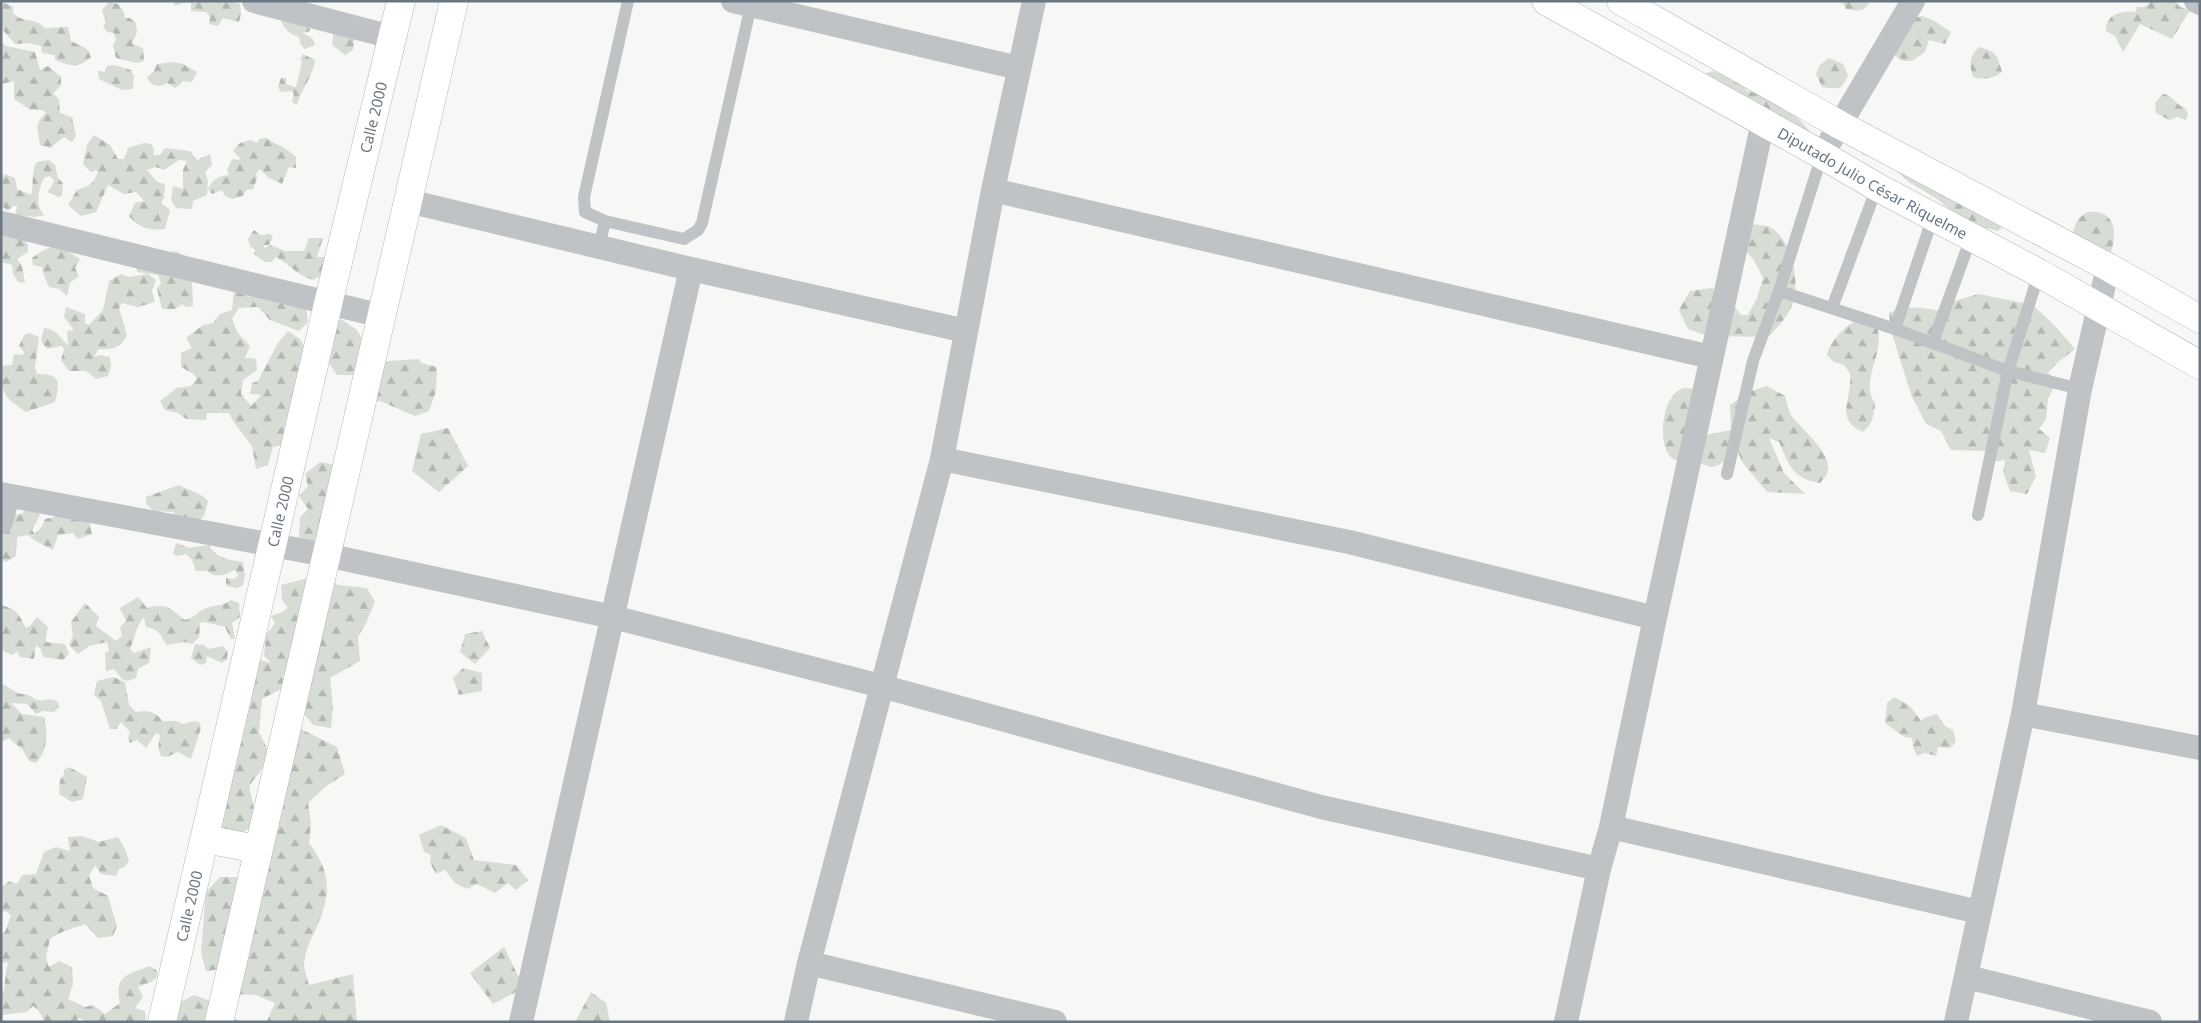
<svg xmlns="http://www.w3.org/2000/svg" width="2201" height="1023" viewBox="0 0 2201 1023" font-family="'Noto Sans',sans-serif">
  <defs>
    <pattern id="forest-firs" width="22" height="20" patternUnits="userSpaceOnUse" patternTransform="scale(1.25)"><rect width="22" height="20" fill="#d7dcd5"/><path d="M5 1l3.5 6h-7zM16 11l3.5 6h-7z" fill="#b2b7b2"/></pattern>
  </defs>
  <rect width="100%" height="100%" fill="#f7f7f5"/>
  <path fill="url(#forest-firs)" d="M1,1L13,7V13C24,24 33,16 45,28L68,27L71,41L87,49L91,57C79,69 69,66 55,60V55L42,53L41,46L28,43L15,44L1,28Z
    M174,1H228L240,4L241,14L239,22L223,18L218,26L209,24L210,17L206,12L191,11V3C184,0 181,6 174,5Z
    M1842,1H1870C1865,13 1857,11 1846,9Z
    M2152,1H2175L2180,7L2190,10L2172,39L2140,24L2123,52L2115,36L2106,31C2106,14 2120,11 2135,12L2137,7H2144Z
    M109,2L118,4L124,12L125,18H130L136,23L137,32L132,44L143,48L144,61L136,63L116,58L113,45L116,40L114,33L107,32L103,26L106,22L102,10Z
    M290,15L308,20L310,31L303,33L313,39L315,45L305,49L301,45L299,37C291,35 284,29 281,21Z
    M1922,16L1933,20L1951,32L1945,44L1929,40L1925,52L1912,61H1903L1891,53L1915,18Z
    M334,27L359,35L354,41L353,50L345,55L332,45Z
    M1,42L6,46L35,52L40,70L48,66L61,77V85L53,94L59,99L60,113L72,117L76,136L72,142L64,137L50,148L40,145C39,132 32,125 46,113L42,110H31L14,99V81L1,84Z
    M1979,47C1997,52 1997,54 2002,72C1993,79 1984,80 1973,77C1969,64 1969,57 1979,47Z
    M303,54L315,60C313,77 301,89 297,105L292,102L294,94L292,91L281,92L278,87L281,78H286V84L296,87L302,62L300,59Z
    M1829,58L1843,64L1848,75C1841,91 1839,89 1822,87L1816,74L1820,65Z
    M173,62L183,64L197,72L192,82L182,81L181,84L175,88L167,83C159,88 150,86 147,77L154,71L157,64Z
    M114,65L131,70L134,76L133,89L122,90L99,79L98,71L105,72L107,66Z
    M1714,71L1744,86L1747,91C1772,97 1800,114 1813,137L1698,75Z
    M2163,94C2172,95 2176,105 2185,108L2188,114L2186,120L2177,117L2169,120L2156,113L2155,103Z
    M94,135L110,145L118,159H124L128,148L144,143L151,144L154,149L153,155H160L165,148L190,151L197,160L210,154L212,165L205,172L208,181L207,195L193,201L192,209L176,208L171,200L173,186L183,189V170L187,161L179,160L164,170L156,167L147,170L157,182L165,184L164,198L161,203L170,210L165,229C150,231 139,228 129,216L135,203L144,201L136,192L124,194L108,185L96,212L81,216L68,205L77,190C90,186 95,183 98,170L91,172L83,164L87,145Z
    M266,138C277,145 287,148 296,157V168L289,167L282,184L269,178L260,169L256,174L257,179L253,189L246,190L243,196L233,199L225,196L222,190L212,194L208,189C213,179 218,176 229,175L227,170L232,159L239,160L240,158L233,151L240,143L250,140L257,143L259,139Z
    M1868,148L2005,223L1998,231L1979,226L1960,218L1937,199L1909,182L1892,167L1873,158L1861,154Z
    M49,160L55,165L58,178L63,183L62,196L58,197L48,192L54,181L50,176L44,178C38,190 35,205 44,215L35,217L15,215L17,206H14L7,211L1,205V178L5,174L15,178L17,189L31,195C34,185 31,169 37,162Z
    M2088,212C2116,209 2118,234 2110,254L2072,244C2073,230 2074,219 2088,212Z
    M1751,224C1756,225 1765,225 1770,227C1792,240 1800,280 1793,302C1789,316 1778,327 1768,337L1708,336L1688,329L1679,310L1690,291L1712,288L1729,300L1741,315H1748L1757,298L1763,278L1753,259L1740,244Z
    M254,230L260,235L270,234L273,237L269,245H263L264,248L271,245L285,251H304L309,238H323L317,257H326C325,268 323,277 312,280C295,274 291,265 276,257L271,262H265L254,254L255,250L250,246L248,239Z
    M1,234L19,237L28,244V252L17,259L22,266L25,283L18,282L13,274L12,265L1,262Z
    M59,246L80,259L75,268L79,276L70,283L67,296L59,289L49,287L44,276L42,267L33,265L32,258C41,251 48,247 59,246Z
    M176,251L186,257L192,281L193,306L186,307L182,304L175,309H162L157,289L161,283L158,275L137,272L136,264L164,253Z
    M121,274L129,277L148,274L156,280L152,291L155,302L138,307L122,303L119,308L127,335C121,348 113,350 99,349L94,357L100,355L110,357L111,366L108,376L96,379L86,371H69L61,360L64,349L61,346L47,349L41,341L44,328C58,330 59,337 68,345L67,331L74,330L64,317L66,307L85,314V324H90L103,310L109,281Z
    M241,288L249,297L256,293L306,305L308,322L299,331L270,320L258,307L239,308L232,318L237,332L250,346L245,358L256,359L257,370L243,380L241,394L251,406L261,395L250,394L252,383L258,381L278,343L288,331L300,339L307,351L293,390L300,393L293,418L286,419L283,445L273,447L268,465L256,469L252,446L233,421L229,413H207L206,420L186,419L178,413L165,410L160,401L177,388L191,386L197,379L194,374L181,367V353L192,348L186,338L203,325L213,323L220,314L232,310L234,289Z
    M1979,294L2033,305L2057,328L2075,349L2057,363L2048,373L2057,381L2048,399L2046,419L2039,429L2050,438L2045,453L2029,450L2036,476L2027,494L2010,491L2003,472L2005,460L1992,462L1986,451L1951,450L1941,431L1926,424L1912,397L1891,331L1889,313C1907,304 1925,308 1944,312L1954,301Z
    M341,319L357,330L373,358L387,361L419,359L421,363L437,367L436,391L429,411L415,416L380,401H374L362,379L352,375H337L324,356L331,327Z
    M1855,321L1876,325C1888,350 1858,381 1875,403C1874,416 1873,423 1863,432C1833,419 1853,398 1850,375C1850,372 1846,368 1844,365L1834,362L1827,355C1830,341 1843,328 1855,321Z
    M29,333L39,337L35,367L37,374C61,374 60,381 55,402L26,412C3,396 1,394 1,366L12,365L14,354L23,355L24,352L19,346L24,335Z
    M1767,386L1785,396C1787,402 1788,410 1791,415C1801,429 1835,455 1827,474C1826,477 1822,480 1820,483C1792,479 1789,464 1779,442L1769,438L1784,473L1805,494L1767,492L1742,462L1738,452C1729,456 1721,466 1712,467C1706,467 1700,462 1694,461C1686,459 1679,464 1672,458C1656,445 1662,393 1684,388C1687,388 1692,389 1695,389L1706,435L1731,430L1730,405L1748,392Z
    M448,428L468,466L439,492L412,471L421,434Z
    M363,460L356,486L324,557L299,538L300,517L308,509L299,496L308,486L305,474L320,462L336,465Z
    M179,485C189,491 200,492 208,501L204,516L194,525L180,520L173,512L154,511L146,504V497Z
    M32,501L40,515L32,530L35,534L42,526L45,519L54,517L66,507L88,512L92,534L78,539L73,533L58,535L53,550L34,540L28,535L17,537L16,556L6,562L1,559V530L13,515L22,514Z
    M176,543L189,548L209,545C216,558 229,560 243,562L245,576L243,585L237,588L226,586V578L235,579L238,575L235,570C225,575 216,579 207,571H196L192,560L186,554L178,556L173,554Z
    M320,575L338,585L367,588L375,602L366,623L358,637L360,661L330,678L333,707L331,728L313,725L305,715L304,701L294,672L282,676L285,687L262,699L259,732L271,757L249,786L258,827L219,837L247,661L260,660L272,663L264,656L266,635L275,623L271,616L282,612L288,608L282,600L281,585Z
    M138,597L147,608C165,602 172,609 184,620C195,618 196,613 204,609C213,605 223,606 231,600L239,603L240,617L232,623L235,639H231L225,627L205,622L200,623L199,637L193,644L184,642L167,645C161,636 158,628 146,627L144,617C137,624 134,640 130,649L134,653L151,647L149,663L138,669L136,678L128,681L122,679L114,669L106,671L105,653L109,651L107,642L89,646L78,654L69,645L73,635L71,622L85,603L99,617L96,626L116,641L122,636L120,627L126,621L120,608Z
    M1,605C18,610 18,613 26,628L30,626L37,617L48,627L46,636V642L65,644L69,654L63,660L43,657L41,649L36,645L34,659L20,657L17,651L12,655L2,650Z
    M482,631L490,648L475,664L460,652L465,634Z
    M195,644L204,645L209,649L223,646L228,652L227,659L222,663L207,656L206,663L200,665L191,658Z
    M463,668L482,673V691L459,695L453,678Z
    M113,677L125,682L129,705L136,712C147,710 156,711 162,721H176L183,724L194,721L199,722L201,728L191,759L178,752L167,757L161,756L158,748L160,735L156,733L146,748L137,740L130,743L128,738L130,732L121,722L116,729H110L101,701L94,695L97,681Z
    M1,684C7,685 10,689 16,692C20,695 23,693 28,695C30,695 33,699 35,699C43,704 47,695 58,702L59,707L54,712L43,711L36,714L27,704L11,703L22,714L44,717C48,734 48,749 36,763L29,761L23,750L9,738L1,742Z
    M1894,697L1910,706L1921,721L1924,718L1937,714L1945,726L1953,730L1956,742L1950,748L1938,747L1936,756L1925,753L1917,756L1913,747L1912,738L1904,737L1885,723L1887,703Z
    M289,723L337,747L345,774L325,787L308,803L311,824L309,843C332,873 331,895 316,929C310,940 304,954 304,966C305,972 307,979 309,985L353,974L357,1022H264L267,1021L275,1003L256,995L236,994L232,968L206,971L201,952L206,892L220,877H240Z
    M69,767L87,777L83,799L72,802L59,794L60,780L64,774V770Z
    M441,825L466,838L474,860L516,865L528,880L516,890L508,883L495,893L477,884L467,889L455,883L445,870L436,874L430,863L431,855L424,852L419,835Z
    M82,836L99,842L118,837L124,847L129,860L125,867L119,869L116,876L101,874L95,865L89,876L93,888L108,896L117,926L113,936L98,938L85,924C73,929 60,931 50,939L46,957L49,967L59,961L72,967L73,984L68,999L85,1007L93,1005L105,1014L120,1003C114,975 127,975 150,966L157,971V977L151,982L138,987L143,997L135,1008L145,1011L146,1022H88L79,1018L75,1022H45L38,1010L33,1006L27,1012L1,1015V991H4C6,981 4,975 8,963L1,962V935L5,932L11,915L5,911L1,913V887L10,881L17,884L22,875L36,874L44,852L56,847L70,851L68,837Z
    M504,947L524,988L493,1004L470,973Z
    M591,992L606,1003L610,1022H575Z
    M194,995L213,1002L228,1015L241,1022H175L177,1004Z"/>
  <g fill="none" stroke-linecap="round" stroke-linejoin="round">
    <g stroke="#b2b6ba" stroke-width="29">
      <g id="secondary">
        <path id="s1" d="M1546,1L1822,155L1877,187L2039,273L2200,365"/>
        <path d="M1621,1L1840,125L2108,267L2200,319"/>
        <path d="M205,839L258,849"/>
        <path id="s2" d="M162,1022L328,304L401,1"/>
        <path d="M219,1022L454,1"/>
      </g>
    </g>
    <path stroke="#bfc3c6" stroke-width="12" d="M628,1L584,197L585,212L605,221L684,239L698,230L702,223L751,5
      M1822,155L1779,291L1895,329L2008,371L2039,273
      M599,247L605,221
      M1832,308L1877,187
      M1895,329L1933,217
      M1933,342L1971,238
      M1727,474L1753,361L1779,291
      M1978,515L2008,371L2080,389"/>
    <path stroke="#bfc3c6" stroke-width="24" d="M254,1L392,37
      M733,1L1019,68
      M2196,1L2200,3
      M1822,155L1913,1
      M993,190L1711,357
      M408,201L691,269L966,331
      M1,223L382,316
      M942,459L1349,542L1655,618
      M1,494L326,555L613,617L881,686L1321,807L1599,869
      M1,522L8,496
      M2023,714L2200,748
      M1611,827L1979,912
      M809,963L1055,1022
      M1967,977L2150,1022
      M521,1022L691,269
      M796,1022L809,963L942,459L993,190L1034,1
      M1566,1022L1599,869L1611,827L1655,618L1763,122
      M1956,1022L2023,714L2080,389L2108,267"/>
    <use href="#secondary" stroke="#fff" stroke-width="28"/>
  </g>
  <g text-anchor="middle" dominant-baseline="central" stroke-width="5" stroke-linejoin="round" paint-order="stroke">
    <g font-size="15" fill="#6a7782" stroke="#fff">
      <text stroke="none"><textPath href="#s2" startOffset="929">Calle 2000</textPath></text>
      <text stroke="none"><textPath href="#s1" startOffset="374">Diputado Julio César Riquelme</textPath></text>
      <text stroke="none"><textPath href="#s2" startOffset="524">Calle 2000</textPath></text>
      <text stroke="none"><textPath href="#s2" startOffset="119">Calle 2000</textPath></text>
    </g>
  </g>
  <rect width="2201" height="1023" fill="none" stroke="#6a7782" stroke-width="5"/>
</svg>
